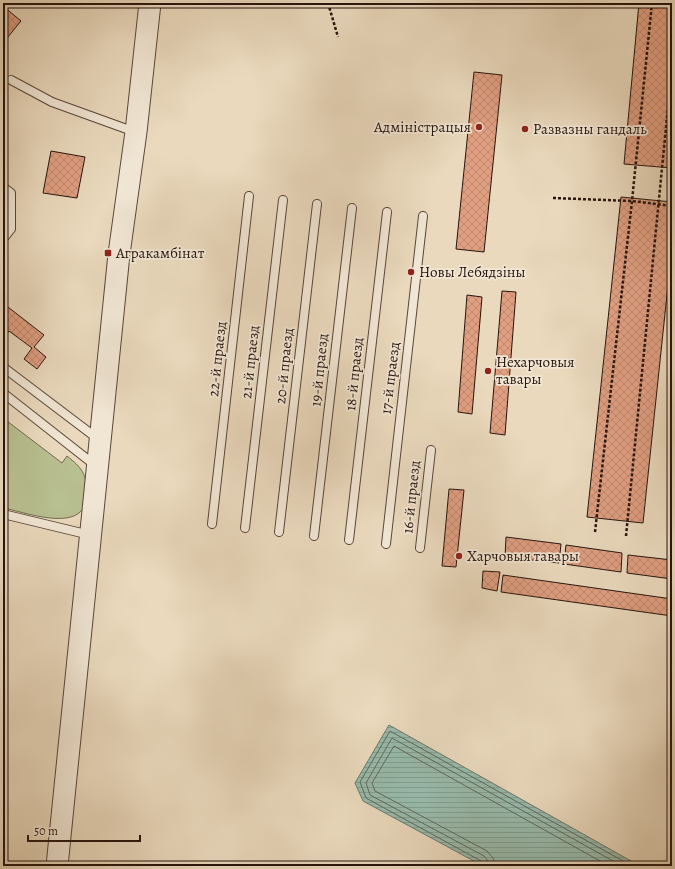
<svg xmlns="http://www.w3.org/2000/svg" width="675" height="869" viewBox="0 0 675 869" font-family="Alegreya,serif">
  <defs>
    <pattern id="water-rules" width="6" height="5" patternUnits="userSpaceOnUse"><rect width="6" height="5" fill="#98bbac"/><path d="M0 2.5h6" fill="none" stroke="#83a093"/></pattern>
    <pattern id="building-cross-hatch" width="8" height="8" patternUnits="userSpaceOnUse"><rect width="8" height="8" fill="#e09f81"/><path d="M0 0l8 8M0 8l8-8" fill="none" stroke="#c0886e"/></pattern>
  </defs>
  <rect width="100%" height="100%" fill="#ead9bd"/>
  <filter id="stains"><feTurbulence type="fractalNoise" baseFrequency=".005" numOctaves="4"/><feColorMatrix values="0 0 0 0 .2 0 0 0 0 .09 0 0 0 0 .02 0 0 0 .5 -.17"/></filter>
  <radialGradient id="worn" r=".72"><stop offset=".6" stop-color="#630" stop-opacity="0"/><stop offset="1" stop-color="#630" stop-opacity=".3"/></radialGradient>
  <path fill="#b8bf90" stroke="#706a4e" d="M3,418L62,463L67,456C82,468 86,473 87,492C88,536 29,513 3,508Z"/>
  <path fill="url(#water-rules)" stroke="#6b786c" d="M389,725L640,866H483L363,801L355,783Z"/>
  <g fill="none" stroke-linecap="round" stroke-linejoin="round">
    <path stroke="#60685c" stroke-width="1" d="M484,866L481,861L366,798L360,782L390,731L632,866
      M489,866L488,861L484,856L370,795L366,783L392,738L622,866
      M495,866L493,858L487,851L375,791L372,783L394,746L609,866"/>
  </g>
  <path fill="url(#building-cross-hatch)" stroke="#27140d" d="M639,3H672V168L624,164Z
    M3,6L21,21L3,43Z
    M474,72L502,75L484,252L456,249Z
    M51,151L85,157L77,198L43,193Z
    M621,197L672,202V247L643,523L587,517Z
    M502,291L516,292L505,435L490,433Z
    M467,295L482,297L472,414L458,412Z
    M4,304L44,335L34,347L46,357L37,369L24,359L32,348L9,331L3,339Z
    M449,489L464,490L456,567L442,566Z
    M506,537L561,544L559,563L505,557Z
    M566,545L622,553L621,572L564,564Z
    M628,555L672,560V579L627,573Z
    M483,571L500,572L497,591L482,588Z
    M503,575L672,599V616L501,592Z"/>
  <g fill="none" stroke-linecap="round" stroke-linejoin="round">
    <g stroke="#584539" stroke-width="10">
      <path id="service" d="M11,80L52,102L135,132
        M3,187L11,193V229L3,239
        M3,367L98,439
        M3,393L96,466
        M3,514L90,535
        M212,524L249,196
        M245,528L283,200
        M279,532L317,204
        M314,536L352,208
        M349,540L387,212
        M386,544L423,216
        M420,548L431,450"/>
    </g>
    <g stroke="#584539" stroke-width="23">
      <path id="tertiary" d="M57,866L119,254L136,132L150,3"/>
    </g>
    <path stroke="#27140d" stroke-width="2.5" stroke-dasharray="3 2" stroke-linecap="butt" d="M328,3L338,37
      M553,198L632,201L672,206
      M595,532L632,201L652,3
      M626,536L672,66"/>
    <use href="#service" stroke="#f1e6d4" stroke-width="8"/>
    <use href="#tertiary" stroke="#f1e6d4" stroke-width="21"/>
  </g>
  <g fill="#8f2418" stroke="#f1e6d4" stroke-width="1.5">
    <circle cx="479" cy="127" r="4"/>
    <circle cx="525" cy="129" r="4"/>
    <rect x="104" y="249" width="8" height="8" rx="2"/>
    <circle cx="411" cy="272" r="4"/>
    <circle cx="488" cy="371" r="4"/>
    <circle cx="459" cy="556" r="4"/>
  </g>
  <g text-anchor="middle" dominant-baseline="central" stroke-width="3.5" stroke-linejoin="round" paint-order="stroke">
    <g font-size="15" fill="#27140d" stroke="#f1e6d4" text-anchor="start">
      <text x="471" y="127" text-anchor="end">Адміністрацыя</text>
      <text x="533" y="129">Развазны гандаль</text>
      <text x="116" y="253">Агракамбінат</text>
      <text x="419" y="272">Новы Лебядзіны</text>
      <text x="496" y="362">Нехарчовыя<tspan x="496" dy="17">тавары</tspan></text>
      <text x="467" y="556">Харчовыя тавары</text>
    </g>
    <g font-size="15" fill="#27140d" stroke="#f1e6d4">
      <text transform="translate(217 359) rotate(-84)">22-й праезд</text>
      <text transform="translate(250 362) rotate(-84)">21-й праезд</text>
      <text transform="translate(284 366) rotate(-84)">20-й праезд</text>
      <text transform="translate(319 370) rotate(-84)">19-й праезд</text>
      <text transform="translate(354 374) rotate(-84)">18-й праезд</text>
      <text transform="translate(390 378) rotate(-83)">17-й праезд</text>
      <text transform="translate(411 497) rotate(-84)">16-й праезд</text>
    </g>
  </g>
  <rect width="675" height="869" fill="none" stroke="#ead9bd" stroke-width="16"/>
  <rect x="4" y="4" width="667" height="861" fill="none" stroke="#27140d" stroke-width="2"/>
  <rect x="8" y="8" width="659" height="853" fill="none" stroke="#27140d"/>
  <path d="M28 835v6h112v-6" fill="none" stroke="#27140d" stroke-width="2"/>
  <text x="34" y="835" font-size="12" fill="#27140d" stroke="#f1e6d4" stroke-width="3" paint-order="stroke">50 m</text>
  <rect width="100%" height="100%" filter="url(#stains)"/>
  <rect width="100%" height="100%" fill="url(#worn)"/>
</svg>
